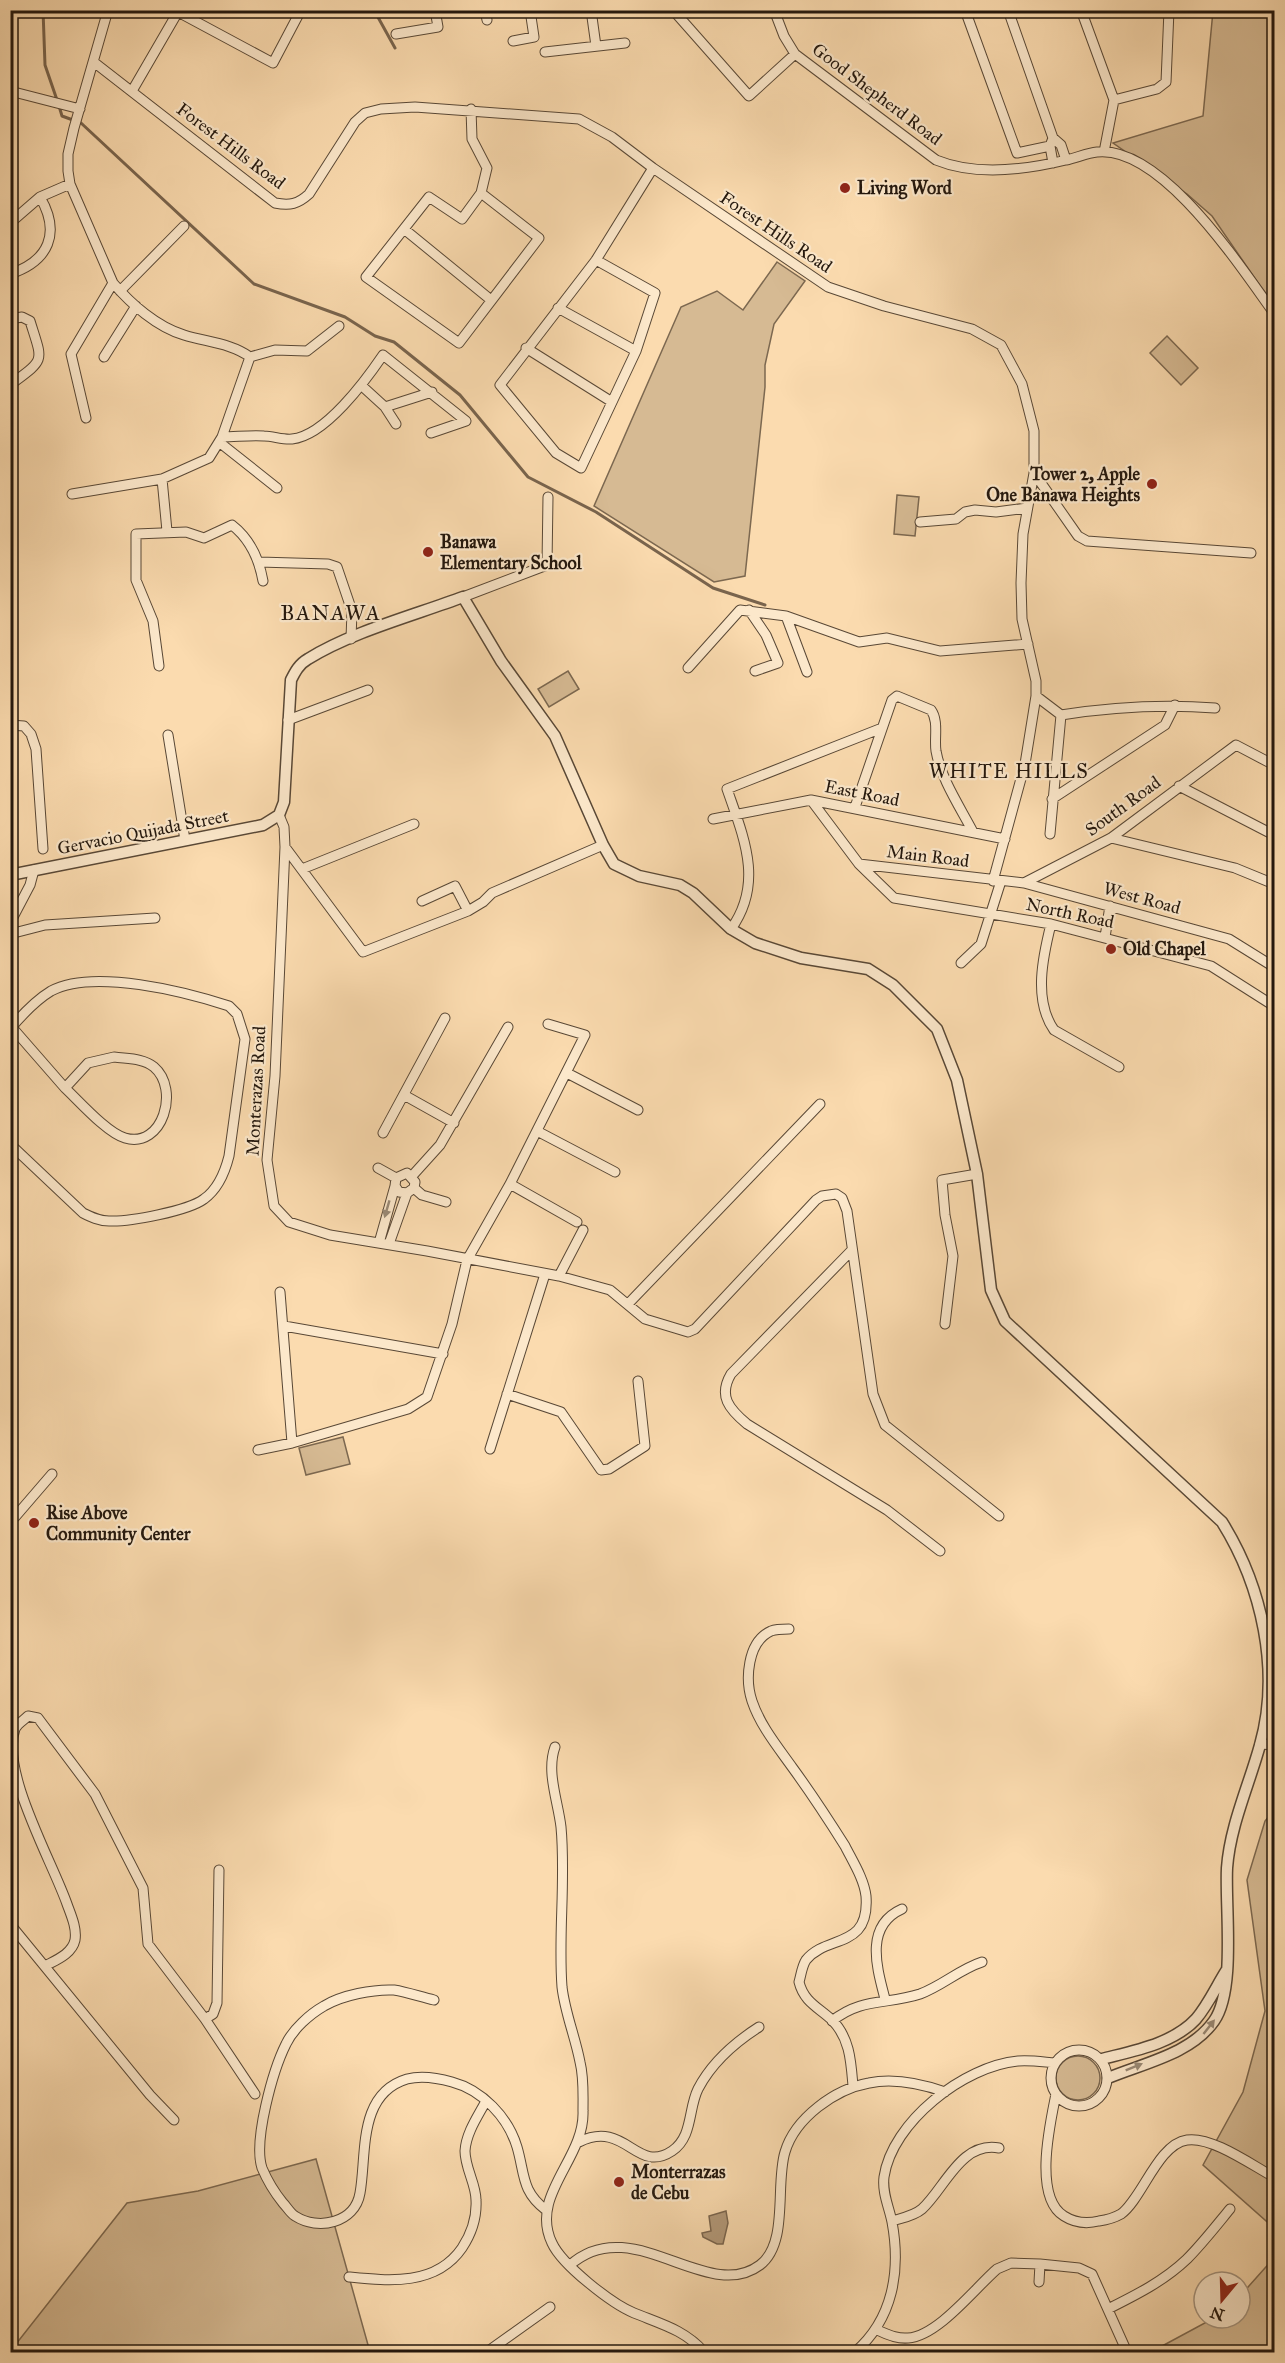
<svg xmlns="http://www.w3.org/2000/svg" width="1285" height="2363" viewBox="0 0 1285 2363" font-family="'IM FELL Great Primer',serif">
  <rect width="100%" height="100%" fill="#fbdbaf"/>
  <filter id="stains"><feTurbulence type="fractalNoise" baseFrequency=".00333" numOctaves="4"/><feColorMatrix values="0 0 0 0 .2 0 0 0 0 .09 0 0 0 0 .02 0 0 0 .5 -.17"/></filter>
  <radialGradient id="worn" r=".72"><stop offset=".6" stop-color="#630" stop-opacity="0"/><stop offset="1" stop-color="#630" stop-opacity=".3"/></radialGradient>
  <path fill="#d6ba93" stroke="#7c6850" stroke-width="1.5" d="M1213,11H1274V306L1212,216L1187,194L1113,143L1203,116Z
    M777,262L805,281L774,324L765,365V387L745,576L714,582L594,506L681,307L717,291L743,310Z
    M1167,336L1198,368L1181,385L1150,353Z
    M897,495L919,497L915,536L894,534Z
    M568,671L579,689L549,707L538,689Z
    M343,1437L350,1464L306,1475L299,1448Z
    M1274,1810V2228L1203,2165L1243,2092L1265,2011L1247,1880L1265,1821Z
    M1056 2078a22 22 0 1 1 44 0a22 22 0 1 1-44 0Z
    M316,2159L370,2352H22L16,2344L127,2203L198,2191Z
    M1274,2258V2352H1151L1214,2318H1240V2296Z"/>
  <path fill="#b29878" stroke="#79644d" stroke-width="1.5" d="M726,2211L728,2223L723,2244H717L703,2237L702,2233L711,2231L709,2216Z"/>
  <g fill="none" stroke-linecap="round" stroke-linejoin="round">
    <path stroke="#79644d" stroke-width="3" d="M43,10L45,65L57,100
      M374,10L395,48
      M59,106L62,116L81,123L254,284L345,317L375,336L394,342L460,395L528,477L596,512L713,588L765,605"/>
    <g stroke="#594836" stroke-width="11">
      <path id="minor" d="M485,10L487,20
        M591,10L596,46
        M673,10L749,96L795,54
        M774,10L784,36L795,54L936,160C975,176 1025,170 1066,160C1076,158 1087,153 1097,152C1162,145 1241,268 1274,313
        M965,10L1017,153L1050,146
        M1008,10L1053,138L1050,146L1053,163
        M1081,10L1114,100L1104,152
        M178,12L273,63L301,10
        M396,34L438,27L435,10
        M513,41L534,37L530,10
        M545,52L625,43
        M95,63L275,203C290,206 298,204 309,194L355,122L365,113L381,109L415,107L579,119L612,137L653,168L828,287L884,306L972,329L1001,345L1022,384L1034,431V473L1023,534L1021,583L1022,619L1036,681V696L1025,764L993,881
        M10,91L80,109
        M132,91L179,10
        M1114,100L1157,89L1166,82L1169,10
        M471,109L472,139L487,168L481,193L462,219L429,197L366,277L459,343L539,238L481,193
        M1053,138L1061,145L1066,160
        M10,223L40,197L70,184
        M404,229L491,300
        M596,260L655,293L636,351L581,468L556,453L500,385L596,260L653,168
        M10,274C49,261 61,233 40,197
        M120,291L184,226
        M558,308L636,351
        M10,319L22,317L30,321C43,363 46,358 10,385
        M526,348L612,402
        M104,357L136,306
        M250,357L275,350L307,351L339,326
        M362,386L385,407L396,424
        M385,407L432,392
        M86,418L71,354L113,283
        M222,437C236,437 250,435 264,436C273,436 283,440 292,439C325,436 366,380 383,355L466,421L431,433
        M219,442L277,488
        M1034,473L1078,536L1087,541L1251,553
        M162,479L167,531
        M72,494L162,479L209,458L222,437L250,357C231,343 206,342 184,335C157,327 131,304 113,283L70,184L68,171V154L74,128L108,10
        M920,522L956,519L965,512L975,510L996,512L1027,508
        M259,562L328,564L337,567L352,611L351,639
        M463,597L547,565L548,497
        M749,610L766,635L778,663L755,671
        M786,616L807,672
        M159,666L153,621L136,580V534L186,532L204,538L232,525C250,539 259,559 263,581
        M688,668L740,610L786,616L859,642L887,638L940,651L1028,644
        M1036,696L1061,715C1112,707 1163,704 1215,708
        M288,720L368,690
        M10,725L24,726L31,734L36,749L43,849
        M168,735L185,840
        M1179,786L1274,835
        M1052,799L1165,725L1175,705
        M811,800L859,864L894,898L1051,924L1211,966L1274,1006
        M855,807L892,700L897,696L931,710C939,721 934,738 936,751C941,779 960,807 973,832
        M279,815L284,827L285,847L275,1076L267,1160L274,1206L289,1222L330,1235L427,1251L559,1276L610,1290L645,1319L688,1332L695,1329L816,1200L822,1196L836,1194L842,1198L847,1211L873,1394L885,1425L999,1516
        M713,819L811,800L1005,839
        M1050,834L1061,715
        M1111,838L1235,868L1274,884
        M285,847L363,952L468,911L455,886L422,901
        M859,864L1024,883L1229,939L1274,967
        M302,869L414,824
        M1024,883L1111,838L1236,745L1274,765
        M468,911L483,902L492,893L603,845
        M10,923L30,885L34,870
        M1051,924C1043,956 1033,1000 1054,1030L1119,1067
        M731,929C764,883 744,838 727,789L882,728
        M10,934L45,925L155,918
        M1105,937L1110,906
        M961,963L981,944L1001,881
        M10,1025L65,1088
        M10,1029C21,1016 36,1000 51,991C93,968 186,992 229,1006L237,1014L245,1039L229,1156C225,1172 218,1189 204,1199C188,1211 129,1222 109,1221C99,1221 91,1217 83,1213L10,1144
        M114,1057C127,1059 143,1058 154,1067C180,1089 163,1149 125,1138C107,1133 79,1101 65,1088L88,1063Z
        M567,1073L638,1110
        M404,1095L454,1123
        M537,1131L615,1172
        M383,1133L445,1018
        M378,1168L396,1178
        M412,1176L440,1145L508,1027
        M510,1184L577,1222
        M414,1188L422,1195L446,1202
        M379,1243L395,1186
        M389,1244L407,1193L414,1188L415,1182L407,1173L396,1178L395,1186L399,1192L407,1193
        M852,1250L731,1374C718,1396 729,1409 747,1424L887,1510L940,1551
        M559,1276L583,1230
        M280,1292L292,1443
        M628,1304L820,1104
        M945,1324L953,1256L945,1215L942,1180L977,1174
        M284,1326L443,1354
        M507,1394L561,1412L601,1470L609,1469L645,1446L638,1381
        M490,1449L545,1274
        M258,1450L292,1443L408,1409L427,1397L452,1324L467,1260L510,1184L585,1035L548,1024
        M10,1518L15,1517L52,1474
        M789,1629C784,1629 776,1629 771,1631C747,1642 745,1680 752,1701C760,1725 777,1746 792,1767C811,1793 828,1819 845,1846C853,1862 864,1879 866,1896C870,1950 827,1934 806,1960C802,1966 801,1975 799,1982C804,2002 818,2007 832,2020C850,2038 851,2062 853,2086
        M1260,1744L1274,1745
        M555,1747C546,1772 558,1801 561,1827C566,1880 558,1934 562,1987C565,2013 575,2036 580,2062C584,2078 583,2095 583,2111C585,2159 529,2195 552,2243C562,2265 612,2304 634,2313C661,2324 685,2330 704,2352
        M10,1924L150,2095L174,2120
        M45,1966C56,1960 72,1954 75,1940C77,1928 71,1915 67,1904C52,1861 0,1771 15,1729C17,1724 24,1720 28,1716L38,1718L95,1794L143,1888L148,1944L205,2019L255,2094
        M885,1999C877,1968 864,1926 902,1909
        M434,2000C421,1997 407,1992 394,1990C374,1989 342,1995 324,2006C310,2014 293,2029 286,2044C273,2070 253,2141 262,2168C267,2180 275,2193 283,2203C287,2207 290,2213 295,2216C318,2231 355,2223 360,2193C367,2155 357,2094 407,2079C422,2075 438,2078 452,2082C482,2090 508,2117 517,2147C525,2174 521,2191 546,2210
        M205,2019L213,2014L217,2003L219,1870
        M832,2021C862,1997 887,2005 920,1994C942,1986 960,1969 982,1962
        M1051 2078a28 28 0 1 1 56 0a28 28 0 1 1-56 0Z
        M1056,2094C1050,2124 1033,2197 1064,2216C1075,2223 1087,2224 1099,2221C1106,2220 1114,2218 1121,2214C1142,2199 1158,2144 1187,2140C1212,2136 1253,2166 1274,2177
        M579,2142C626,2119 636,2175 672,2151C693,2137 688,2109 698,2089C712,2062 734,2043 759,2027
        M892,2221C902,2218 914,2216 922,2209C945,2188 961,2141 999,2148
        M1040,2264L1079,2268L1092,2274L1127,2352
        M570,2265C632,2210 707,2305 760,2265C789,2243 775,2184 785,2152C795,2118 835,2089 869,2083C893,2078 922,2084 945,2092
        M349,2277C389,2281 436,2286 462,2248C472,2233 477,2218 476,2200C476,2184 465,2168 465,2151C466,2133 478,2116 486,2101
        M1108,2309C1136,2295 1164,2281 1187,2259C1202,2244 1216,2226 1230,2209
        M877,2330C887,2334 896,2339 908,2338C938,2336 975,2288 997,2269L1011,2263L1040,2264L1039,2282
        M487,2352L550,2307
        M855,2352C893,2319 901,2271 892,2222C889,2207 882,2193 884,2177C892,2122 964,2066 1018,2061C1031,2060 1043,2062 1055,2063"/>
    </g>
    <g stroke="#594836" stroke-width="13">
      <path id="tertiary" d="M10,875L263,825L279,815L284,802L291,680C295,672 299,664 308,659C351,632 415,615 463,597L501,661L555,736L603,845L614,864L639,876L680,885L693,893L731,929L755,943L801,958L868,969L893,985L937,1029L957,1080L977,1174L991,1290L1005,1321L1222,1522C1262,1586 1281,1671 1260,1745C1249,1785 1230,1826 1227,1868C1225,1907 1236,1990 1214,2021C1191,2054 1144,2063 1108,2078
        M1102,2059C1133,2051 1173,2044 1196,2019C1208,2005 1216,1987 1226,1971"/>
    </g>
    <use href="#minor" stroke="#fce8cb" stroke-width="9"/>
    <use href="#tertiary" stroke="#fce8cb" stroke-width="10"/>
  </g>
  <defs><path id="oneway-solid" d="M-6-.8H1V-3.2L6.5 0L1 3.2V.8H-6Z" transform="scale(1.5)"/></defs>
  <g fill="#9a8a76">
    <use href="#oneway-solid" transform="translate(387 1209) rotate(106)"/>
    <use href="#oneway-solid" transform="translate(1209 2027) rotate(-52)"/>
    <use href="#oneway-solid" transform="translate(1134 2067) rotate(-22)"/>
  </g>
  <g fill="#8f2418" stroke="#fce8cb" stroke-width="2">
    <circle cx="845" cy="188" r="6"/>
    <circle cx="1152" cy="484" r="6"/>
    <circle cx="428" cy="552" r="6"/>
    <circle cx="1111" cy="949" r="6"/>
    <circle cx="34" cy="1523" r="6"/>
    <circle cx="619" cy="2182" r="6"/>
  </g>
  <g text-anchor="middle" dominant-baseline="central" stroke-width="4.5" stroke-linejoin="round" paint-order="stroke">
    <g font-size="18" fill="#23170d" stroke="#fce8cb">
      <text transform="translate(877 94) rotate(37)">Good Shepherd Road</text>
      <text transform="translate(231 146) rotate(37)">Forest Hills Road</text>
      <text transform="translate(776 232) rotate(34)">Forest Hills Road</text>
      <text transform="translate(862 793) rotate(11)">East Road</text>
      <text transform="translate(1123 806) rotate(-36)">South Road</text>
      <text transform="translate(143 832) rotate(-11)">Gervacio Quijada Street</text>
      <text transform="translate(928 856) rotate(7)">Main Road</text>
      <text transform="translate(1142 898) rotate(15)">West Road</text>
      <text transform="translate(1070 913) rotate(12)">North Road</text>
      <text transform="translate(256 1091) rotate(-87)">Monterazas Road</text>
    </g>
    <g font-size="18" font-weight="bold" fill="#23170d" stroke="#fce8cb" text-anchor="start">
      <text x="857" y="188">Living Word</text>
      <text x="1140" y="474" text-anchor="end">Tower 2, Apple<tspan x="1140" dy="21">One Banawa Heights</tspan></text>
      <text x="440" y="542">Banawa<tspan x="440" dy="21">Elementary School</tspan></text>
      <text x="1123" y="949">Old Chapel</text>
      <text x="46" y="1513">Rise Above<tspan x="46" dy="21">Community Center</tspan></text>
      <text x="631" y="2172">Monterrazas<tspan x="631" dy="21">de Cebu</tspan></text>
    </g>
    <g font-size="20" letter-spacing="1.5" fill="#23170d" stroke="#fce8cb">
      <text x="1009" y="771">WHITE HILLS</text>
    </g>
    <g font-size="21" letter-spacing="1.5" fill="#23170d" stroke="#fce8cb">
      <text x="331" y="613">BANAWA</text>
    </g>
  </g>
  <rect width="1285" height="2363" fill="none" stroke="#fbdbaf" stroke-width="36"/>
  <rect x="12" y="12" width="1261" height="2339" fill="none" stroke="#23170d" stroke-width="3"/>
  <rect x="18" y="18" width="1249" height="2327" fill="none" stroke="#23170d" stroke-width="1.5"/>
  <g transform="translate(1222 2300) rotate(199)"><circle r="28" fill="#fce8cb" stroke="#a5947f" stroke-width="1.5"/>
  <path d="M0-4.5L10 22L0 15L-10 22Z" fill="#8f2418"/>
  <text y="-9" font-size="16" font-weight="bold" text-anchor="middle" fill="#23170d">N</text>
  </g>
  <rect width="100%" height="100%" filter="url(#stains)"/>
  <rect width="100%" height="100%" fill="url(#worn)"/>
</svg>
